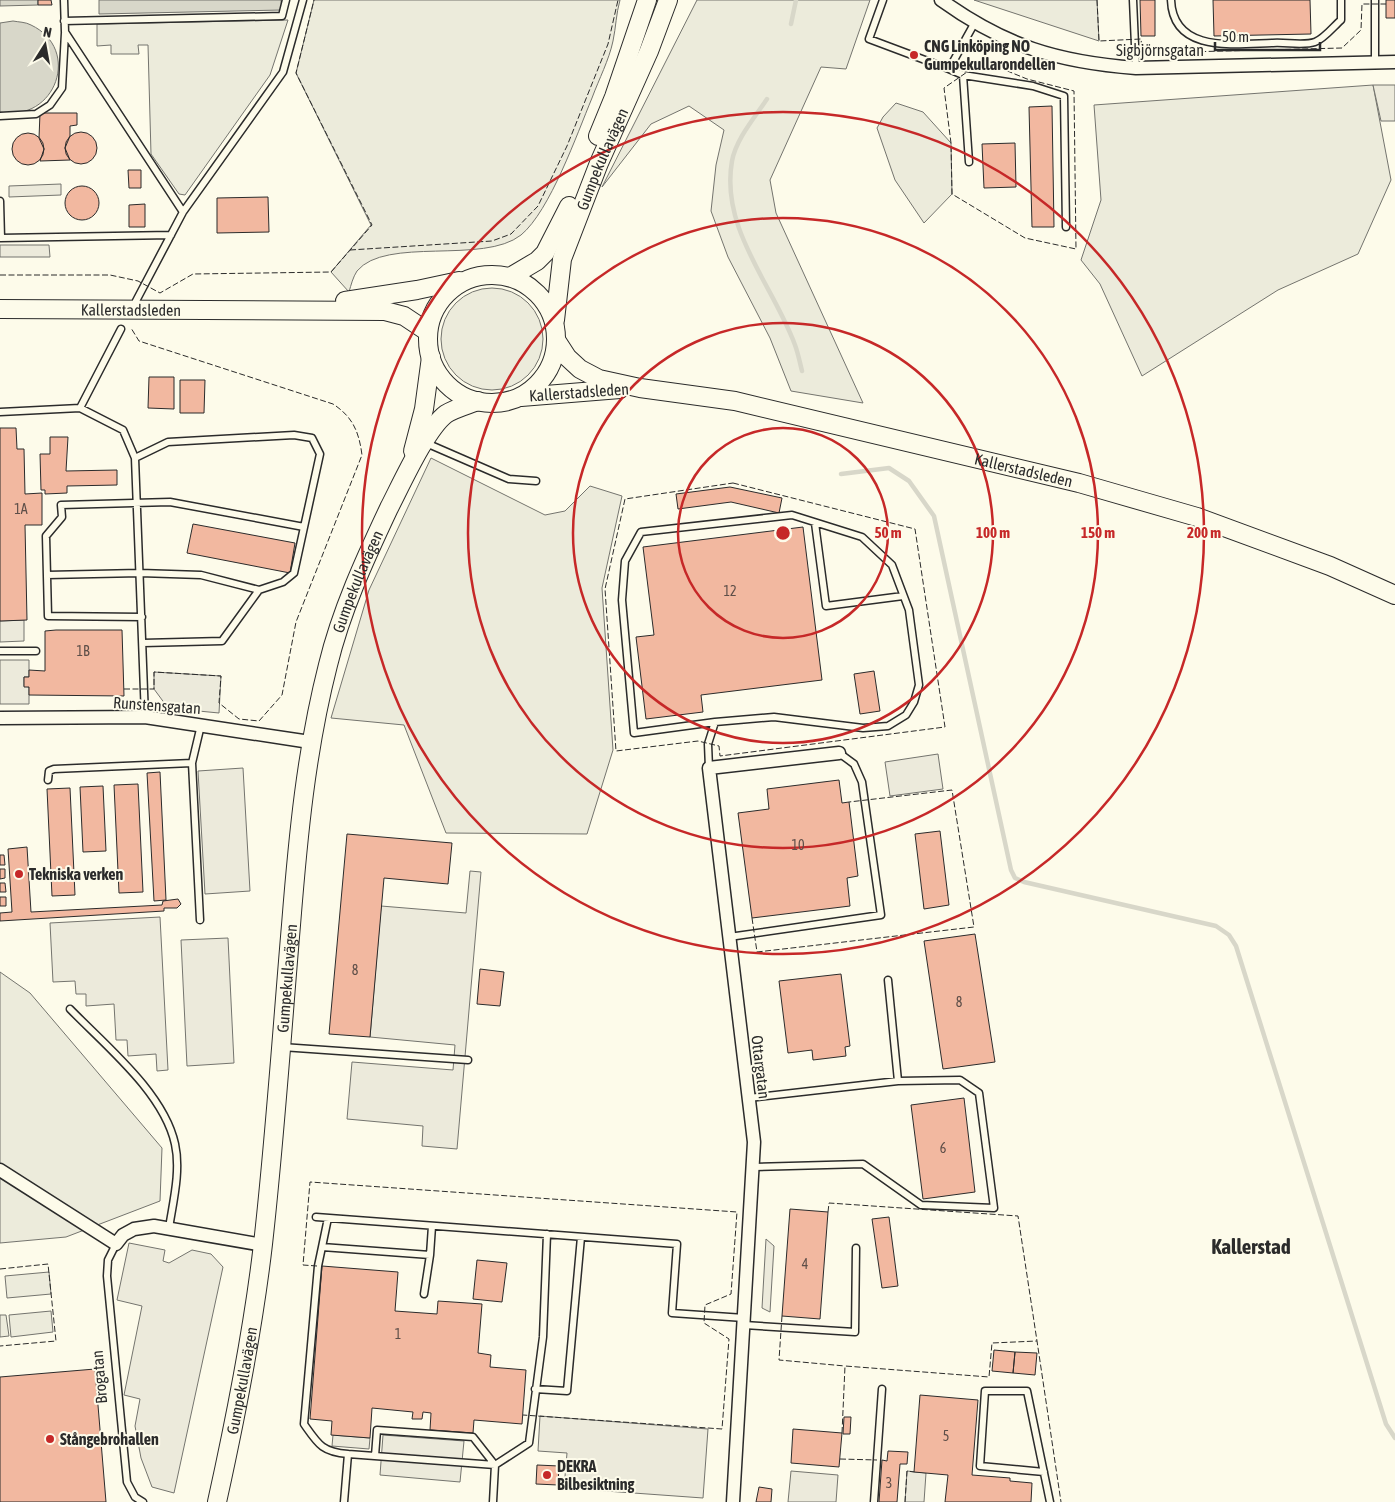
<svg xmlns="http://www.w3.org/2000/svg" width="1395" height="1502" viewBox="0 0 1395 1502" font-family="'Asap Condensed',sans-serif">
  <rect width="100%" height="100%" fill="#fdfbea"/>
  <path fill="#ecebdb" stroke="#74746e" d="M314,0H620C616,14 616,27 613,41C609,60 599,79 592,98C577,134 550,211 521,235C483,265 386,236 357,271C353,277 351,285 349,292L331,272L371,225L296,73Z
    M697,0H870L846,69L821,67L770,180L776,213L863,403L791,391L770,338L728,257L711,211L716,165L724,130L689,106L651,124L602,187Z
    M974,0H1097L1099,41Z
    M288,20L270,75L185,195L179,194L151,154L148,45H138L139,54H111V45L97,46V24Z
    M1373,85L1391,180L1358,254L1278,290L1142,376L1100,284L1081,260L1101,200L1094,105Z
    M896,103L923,112L951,143L952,194L924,223L895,180L877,128L883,117Z
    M441 339a51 51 0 1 1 102 0a51 51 0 1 1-102 0Z
    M431,458L545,515L565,511L590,486L622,496L602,588L613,750L587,834L446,833L404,725L331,718L369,590Z
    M0,972L30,993L162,1148L160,1201L66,1237L0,1243Z
    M49,1272L51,1294L7,1298L5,1276Z
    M51,1311L53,1332L11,1337L9,1315Z
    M0,1315H6L9,1336L0,1337Z"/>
  <path fill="#eceadb" stroke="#74746e" d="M1373,85H1395V121H1381Z
    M61,184V195L9,197V186Z
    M0,245H49L50,257H0Z
    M24,620V641L0,642V621Z
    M0,660H29V677H24V686L29,687V704H0Z
    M154,672L221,676L219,713L168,708L154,689Z
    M938,754L943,789L890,796L885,762Z
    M243,768L250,891L205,894L198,771Z
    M470,871L481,872L457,1149L422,1146L423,1126L347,1119L352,1062L453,1070L455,1045L370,1037L381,906L466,913Z
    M160,917L168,1070L157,1071L156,1054L128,1056L127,1040H116L114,1004L86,1006V994H76L75,981L53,982L50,923Z
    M228,938L234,1063L187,1066L181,940Z
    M766,1239L774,1246L770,1312L762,1308Z
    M129,1243L165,1250L163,1261L169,1263L192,1250L211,1254L223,1267L174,1493L152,1487L141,1458L135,1426L140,1399L124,1395L142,1306L117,1300Z
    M540,1416L708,1429L703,1498L564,1488L567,1453L538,1451Z
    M333,1435L370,1438L369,1449L332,1446Z
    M383,1435L464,1441L460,1482L380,1475Z
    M791,1471L838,1475L836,1502H788Z
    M907,1471L926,1473L924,1502H905Z"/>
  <path fill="#d8d7c9" stroke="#74746e" d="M0,0H38V5L0,6Z
    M99,0H281L282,10L99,14Z
    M13,21C18,22 26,22 31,25C82,49 56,123 0,112V23Z"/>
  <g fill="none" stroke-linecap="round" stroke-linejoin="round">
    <path stroke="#d8d7c9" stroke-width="4.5" d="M791,24L796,0
      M767,99C755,117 736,139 732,161C720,229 773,285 795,345C798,353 800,363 802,371
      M841,474L889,468L909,481L934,516L1011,870L1015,878L1024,882L1216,926L1229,935L1236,946L1386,1424L1395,1438"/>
  </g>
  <path fill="#f2b8a0" stroke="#2b2b2b" d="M38,0H51L52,5H38Z
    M1140,0H1155V36H1141Z
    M1213,0H1310L1311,34L1214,36Z
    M1386,0H1395V18H1386Z
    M1052,106L1054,227H1032L1029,107Z
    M40,113H77V125L70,126V136L65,148L70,160L40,161L44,149L39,138Z
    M65 148a16 16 0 1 1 32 0a16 16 0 1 1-32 0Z
    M12 149a16 16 0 1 1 32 0a16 16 0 1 1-32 0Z
    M1015,143L1016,187L984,188L982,144Z
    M128,170H141V188H129Z
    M65 203a17 17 0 1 1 34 0a17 17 0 1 1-34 0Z
    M268,197L269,232L217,233V198Z
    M145,204V227H129V205Z
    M149,377H174V409L148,408Z
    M180,380H205L204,413H180Z
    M0,428H16L17,449H24L25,494L42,493V525H25L27,620L0,621Z
    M50,437H68L66,471L117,470V485L67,486V493L45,494V490H41L40,454H50Z
    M730,487L782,498L779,513L731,502L678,509L676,494Z
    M193,524L295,543L290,573L187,553Z
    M803,527L822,680L701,695L703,712L646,719L636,637L654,635L643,547Z
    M56,630H122L124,696L29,695V687H24V677H29V670L45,671V631Z
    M874,671L880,711L860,714L854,674Z
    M160,772L166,900L154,901L147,773Z
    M839,780L842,803L849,802L858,876L847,878L850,906L752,918L738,813L769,809L767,789Z
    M138,784L143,892L119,893L114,785Z
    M103,786L106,851L83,852L80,787Z
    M70,788L75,895L52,896L47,789Z
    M940,831L949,905L924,909L915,834Z
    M347,834L452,843L448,884L384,878L370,1037L329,1034Z
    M27,847L31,912L162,905L163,901L178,899L181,904L177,908H164V911L0,921V913L12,912L8,849Z
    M0,855H4L5,865H0Z
    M0,869H5V878L0,879Z
    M0,883H5L6,892H0Z
    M0,897H6V906H0Z
    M975,934L995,1062L943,1069L924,941Z
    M480,969L504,972L500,1006L477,1004Z
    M841,974L850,1046L845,1047L846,1056L813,1060L812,1050L788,1053L779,981Z
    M964,1098L975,1192L923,1199L911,1105Z
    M790,1209L828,1212L820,1319L782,1316Z
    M889,1217L898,1286L882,1288L872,1219Z
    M477,1260L507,1263L502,1302L473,1299Z
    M322,1266L398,1272L395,1311L437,1314L438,1301L482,1304L478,1353L491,1355L490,1367L526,1370L522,1424L474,1420L473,1433L430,1430L431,1413L423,1412L422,1419H412L413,1412L372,1408L370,1438L331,1435L332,1421L310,1419Z
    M994,1350L1015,1352L1013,1373L992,1371Z
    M1015,1352L1037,1353L1035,1375L1013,1373Z
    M95,1369L106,1502H0V1377Z
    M920,1395L978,1400L972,1475L1010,1478V1481L1032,1483L1031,1502H945L948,1475L914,1472Z
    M844,1417H851L850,1434H843Z
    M793,1429L842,1433L839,1467L791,1463Z
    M888,1451L908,1452L907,1464H900L897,1502H879L882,1460L887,1461Z
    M537,1465L559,1466L558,1485L536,1484Z
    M759,1487L772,1489L771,1502H756Z"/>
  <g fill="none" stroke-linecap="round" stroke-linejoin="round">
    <g stroke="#2b2b2b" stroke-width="9">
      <path id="lane" d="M64,0L65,32L183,212
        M883,0L869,39L949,69L974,24
        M1133,0L1136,68
        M1171,0C1173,54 1236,44 1273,43C1285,42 1304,46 1315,42C1324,39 1334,26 1341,20V0
        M1375,0V63
        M64,21L282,16L286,0
        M949,69L963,75L969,162
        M963,75L1033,86L1064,96L1066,227
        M0,116L36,114L50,105L62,88L65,33
        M0,201L1,238
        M0,238L171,235
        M136,301L183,212L283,72L303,0
        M80,408L121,329
        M0,412L80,408L123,430L135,458L145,717
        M426,443L509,479L536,481
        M135,458L168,442L294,435L312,438L320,454L294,573L283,582L259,590L222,641L143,643
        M815,523L826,606L903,596
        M47,575L140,573L201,575L259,590
        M142,617L48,616L46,536L62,517L61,505L170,502L304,527
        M0,651H36
        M709,768L708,744L715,722L774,717L863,728L888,726L906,715L914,702L919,685L909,610L892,565L862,537L792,515L641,532L625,561L622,600L634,733L715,722
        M48,780L49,771L54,769L192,763
        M200,920L192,763L201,725
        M729,937L881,915L862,782L854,764L839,753
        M888,980L898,1081
        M70,1009C106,1046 164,1093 175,1144C181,1171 173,1202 169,1228
        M282,1047L468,1060
        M749,1098L898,1081L960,1080L979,1093L994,1208L921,1205L863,1164L753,1167
        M316,1217L677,1244L672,1313L744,1318
        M328,1218L322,1247L430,1255L432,1226
        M116,1244L108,1260L107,1276L127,1482L135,1497L143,1502
        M322,1247L318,1266L304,1424C318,1444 322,1452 348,1454
        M424,1294L430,1255
        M744,1325L855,1332L856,1248
        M535,1389L567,1391L581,1237
        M375,1456L377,1430L473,1437L495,1465L529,1443L543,1337L547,1234
        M1044,1472L980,1466L985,1391H1027L1050,1502
        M344,1502L348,1454L495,1465L493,1502
        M874,1502L882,1389"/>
    </g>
    <g stroke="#2b2b2b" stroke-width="15">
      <path id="street" d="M941,0C1005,46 1057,62 1136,68L1395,62
        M0,718L145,717L310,742
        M0,1170L116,1244L123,1235L134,1229L154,1226L263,1245
        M733,1502L754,1142L709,768L839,753"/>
    </g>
    <g stroke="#2b2b2b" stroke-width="20">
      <g id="secondary">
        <path d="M598,136L614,97L647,0"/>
        <circle cx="492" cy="339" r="64"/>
        <path d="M510,277L537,261L545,253L569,206"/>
        <path d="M345,301L417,290L459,281"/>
        <path id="s1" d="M0,309L385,311L404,316L428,332"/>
        <path id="s2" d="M555,320L562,259L599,163L649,51L668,0"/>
        <path id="s3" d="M556,340L567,357L580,369L599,379L640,388L735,401L1079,483L1197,517L1330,566L1395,595"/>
        <path d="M521,397L620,389"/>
        <path d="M413,451L424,409L431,357"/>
        <path id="s4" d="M217,1502C236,1416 253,1331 263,1244C275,1138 282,1031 291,925C298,837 306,751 328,665C341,611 365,559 389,508C401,485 426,429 446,414C456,408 468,405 478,401"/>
      </g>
    </g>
    <use href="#lane" stroke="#fdfbea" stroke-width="6"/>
    <use href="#street" stroke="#fdfbea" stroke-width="12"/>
    <use href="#secondary" stroke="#fdfbea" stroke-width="18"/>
    <path stroke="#2b2b2b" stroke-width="1" stroke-dasharray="6 2.5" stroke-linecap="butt" d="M1097,0L1099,41L1141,39L1142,49L1146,53L1342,48L1361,30L1362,4H1386
      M983,61L1027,79L1074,91L1076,249L1025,238L952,194L951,143L944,88Z
      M350,250L492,241L511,234L538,206L567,146L608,44L618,0
      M0,275H110L138,281L160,293L193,274L331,272L372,225L296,73L314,0
      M733,483L915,529L945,727L720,756L719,746L698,741L616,751L605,589L625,499Z
      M124,689H154V672L221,676L219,703L239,719L259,721L282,695L296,622L362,455C359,432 353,417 333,404L139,341L131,328
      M752,918L757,952L974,927L952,790L849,802
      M828,1212L829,1203L1018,1216L1037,1341
      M317,1266L303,1265L310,1182L737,1212L731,1294L705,1305L704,1323L729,1339L722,1429L523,1415
      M0,1269L48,1264L56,1341L0,1346
      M782,1316L779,1360L845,1366
      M842,1433L845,1366L989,1377L992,1343L1037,1341L1061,1502
      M840,1459L877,1460
      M905,1502L907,1471L914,1472"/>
  </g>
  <g fill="none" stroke="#c62828" stroke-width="2.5">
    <circle cx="783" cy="533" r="105"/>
    <circle cx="783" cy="533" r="210"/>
    <circle cx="783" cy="533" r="315"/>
    <circle cx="783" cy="533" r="421"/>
  </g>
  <g fill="#c62828" stroke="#fdfbea" stroke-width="2">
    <circle cx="914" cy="55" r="5"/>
    <circle cx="19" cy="874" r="5"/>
    <circle cx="50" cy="1439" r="5"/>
    <circle cx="547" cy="1475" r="5"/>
  </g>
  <g text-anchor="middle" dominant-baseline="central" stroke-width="4" stroke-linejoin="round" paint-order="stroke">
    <g font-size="14" fill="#5d4e48">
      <text x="21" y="509">1A</text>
      <text x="730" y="591">12</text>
      <text x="83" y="651">1B</text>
      <text x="798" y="845">10</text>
      <text x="355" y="970">8</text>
      <text x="959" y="1002">8</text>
      <text x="943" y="1148">6</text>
      <text x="805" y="1264">4</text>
      <text x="398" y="1334">1</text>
      <text x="946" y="1436">5</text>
      <text x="889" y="1483">3</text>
    </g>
    <g font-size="16" font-weight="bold" fill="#2b2b2b" stroke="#fdfbea" text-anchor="start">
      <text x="924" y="46">CNG Linköping NO<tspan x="924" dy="18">Gumpekullarondellen</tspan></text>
      <text x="29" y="874">Tekniska verken</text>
      <text x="60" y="1439">Stångebrohallen</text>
      <text x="557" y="1466">DEKRA<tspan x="557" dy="18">Bilbesiktning</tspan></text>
    </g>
    <g font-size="16" fill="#2b2b2b" stroke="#fdfbea">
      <text x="1160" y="50">Sigbjörnsgatan</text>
      <text stroke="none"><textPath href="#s2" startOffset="169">Gumpekullavägen</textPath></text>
      <text stroke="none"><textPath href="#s1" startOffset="131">Kallerstadsleden</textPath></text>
      <text transform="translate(579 392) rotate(-4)">Kallerstadsleden</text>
      <text stroke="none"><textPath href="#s3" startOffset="494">Kallerstadsleden</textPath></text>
      <text stroke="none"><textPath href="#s4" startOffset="934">Gumpekullavägen</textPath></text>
      <text transform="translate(157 705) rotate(4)">Runstensgatan</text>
      <text stroke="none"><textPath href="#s4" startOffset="529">Gumpekullavägen</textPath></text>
      <text transform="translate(761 1067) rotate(83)">Ottargatan</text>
      <text transform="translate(99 1377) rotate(-95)">Brogatan</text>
      <text stroke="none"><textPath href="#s4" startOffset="124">Gumpekullavägen</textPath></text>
    </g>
    <g font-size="21" font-weight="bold" fill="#2b2b2b" stroke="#fdfbea">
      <text x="1251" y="1246">Kallerstad</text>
    </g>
  </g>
  <circle cx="783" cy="533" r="8" fill="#c62828" stroke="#fdfbea" stroke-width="2.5"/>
  <g font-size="15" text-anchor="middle" font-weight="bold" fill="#c62828" stroke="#fdfbea" stroke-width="4" stroke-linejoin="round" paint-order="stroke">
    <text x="888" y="538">50 m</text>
    <text x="993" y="538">100 m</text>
    <text x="1098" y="538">150 m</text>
    <text x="1204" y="538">200 m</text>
  </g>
  <g transform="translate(45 45) rotate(11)" stroke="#fdfbea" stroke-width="4" paint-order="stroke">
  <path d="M0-4L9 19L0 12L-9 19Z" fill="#2b2b2b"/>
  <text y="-8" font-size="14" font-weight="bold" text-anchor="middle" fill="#2b2b2b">N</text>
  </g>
  <path d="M1215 42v8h105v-8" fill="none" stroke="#2b2b2b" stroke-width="2.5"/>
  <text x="1222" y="42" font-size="15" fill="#2b2b2b" stroke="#fdfbea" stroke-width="4" paint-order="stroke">50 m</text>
</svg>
